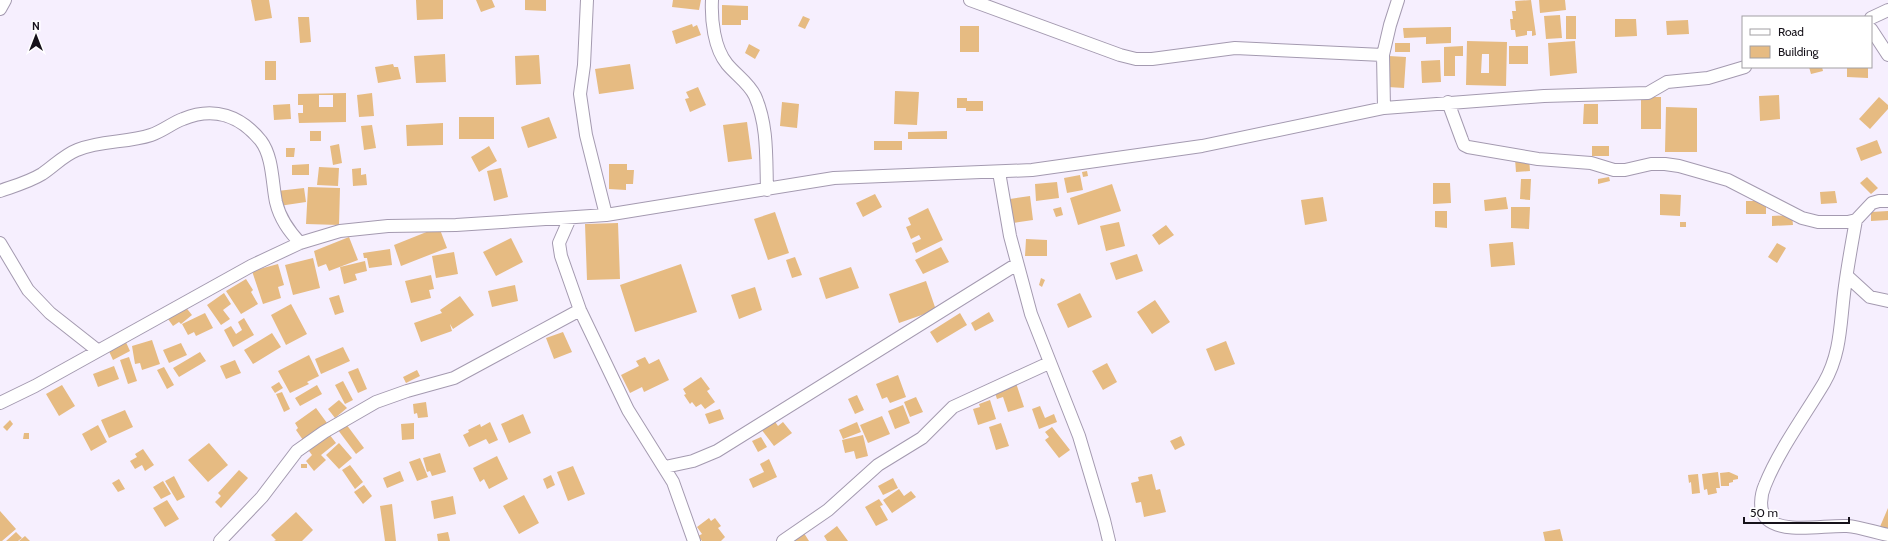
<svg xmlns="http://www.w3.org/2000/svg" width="1888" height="541" viewBox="0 0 1888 541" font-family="Cabin,sans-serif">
  <rect width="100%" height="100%" fill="#f6effe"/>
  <path fill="#e6bb82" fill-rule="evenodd" d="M251,0H269L272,18L255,21Z
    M416,0H443V19L417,20Z
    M476,0H492L495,7L481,12Z
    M525,0H546V11L525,10Z
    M673,0H701L699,10L672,7Z
    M1531,0L1536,35L1532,36V31H1527V35L1516,37L1515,30H1511L1510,19H1513L1512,11H1516L1515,1Z
    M1539,0H1565L1566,10L1540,13Z
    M722,5L748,6V20H741V25H722Z
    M1560,15L1562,38L1546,39L1544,16Z
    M803,16L810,19L805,29L798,26Z
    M1566,16H1576V39H1566Z
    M298,17H309L311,42L300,43Z
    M1615,19H1636L1637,36L1615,37Z
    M1688,20L1689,34L1667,35L1666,21Z
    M692,24L693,27L697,25L701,35L676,44L672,31Z
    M960,26H979V52H960Z
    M1451,27V43L1426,44V37L1404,38L1403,28Z
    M1467,41L1507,42L1506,86L1466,85ZM1482,54H1489V73H1481Z
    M1575,41L1577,73L1550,76L1548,43Z
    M1395,43H1410V52H1395Z
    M749,44L760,50L755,59L745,53Z
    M1463,46V56H1455V76H1444V47Z
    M1509,46H1528V64H1509Z
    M445,54L446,82L416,83L414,56Z
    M539,55L541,84L516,85L515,56Z
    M1389,56L1406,57L1404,88L1388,87Z
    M1440,60L1441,82L1422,83L1421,61Z
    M265,61H276V80H265Z
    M393,64L394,67H398L401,79L378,83L375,67Z
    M630,64L634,89L599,94L595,69Z
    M1809,67H1822L1823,71L1811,74Z
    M1847,67L1868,68V78L1847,77Z
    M698,87L706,105L690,112L685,99L689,98L686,92Z
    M895,91L919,92L917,125L894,124Z
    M346,93V122L299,123L298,113H303V105H298V94ZM319,95H333V107H319Z
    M372,93L374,116L359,117L357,95Z
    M1779,95L1780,119L1760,121L1759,96Z
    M1641,97H1661V129H1641Z
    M1879,97L1888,105V109L1870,129L1859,119Z
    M957,98H967V101H983V111H966V108H957Z
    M782,102L799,104L797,128L780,126Z
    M290,104L291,119L274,120L273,105Z
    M1584,104H1598V124H1583Z
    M1666,107L1697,108V152H1665Z
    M459,117H494V139H459Z
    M549,117L557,138L528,148L521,127Z
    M747,122L752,159L728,162L723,125Z
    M443,123V145L407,146L406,125Z
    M372,125L376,148L364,150L361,126Z
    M310,131H321V141H310Z
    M947,131V139H908V132Z
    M1877,140L1882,153L1861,161L1856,148Z
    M874,141H902V150H874Z
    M339,144L342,163L333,165L330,146Z
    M489,146L497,161L479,172L471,157Z
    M1592,146H1609V156H1592Z
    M286,148H295L294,157H286Z
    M1529,158L1530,171L1516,172L1515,159Z
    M309,164V175H292V165Z
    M609,164H627V170H634L633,184H626V190L609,189Z
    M319,167L339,168L338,186L317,185Z
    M361,168V175L366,174L367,185L353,186L352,169Z
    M501,168L508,197L494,201L487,171Z
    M1087,171L1088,176L1083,177L1082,172Z
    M1080,175L1083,190L1067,193L1064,178Z
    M1609,177L1610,181L1598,184V179Z
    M1867,177L1878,188L1871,194L1860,183Z
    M1521,179H1531L1530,200L1520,199Z
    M1057,182L1059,198L1036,201L1035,184Z
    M1433,183H1450L1451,203L1433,204Z
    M1112,184L1121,211L1078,225L1070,198Z
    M308,187L340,188L339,225L306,224Z
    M304,188L306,202L279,206L277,191Z
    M1835,191L1837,203L1821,204L1820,192Z
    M875,194L882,207L863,217L856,203Z
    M1660,194L1681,195L1680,216L1660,215Z
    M1030,196L1033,220L1013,223L1010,199Z
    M1323,197L1327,221L1305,225L1301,200Z
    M1506,197L1508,209L1485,211L1484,200Z
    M1746,201H1766V214H1746Z
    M1061,207L1063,215L1056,217L1053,209Z
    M1511,207H1530L1529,229L1511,228Z
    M928,208L943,240L916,253L912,243L921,239L919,235L911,239L906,227L911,225L908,218Z
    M1435,211H1447V228L1435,227Z
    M1888,211V220L1871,221V212Z
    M775,212L789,253L768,260L754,219Z
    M1792,215L1793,225L1772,226V216Z
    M1119,222L1125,246L1106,251L1100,226Z
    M1680,222H1686V227H1680Z
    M618,223L620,279L587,280L585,224Z
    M1166,225L1174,235L1159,245L1152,235Z
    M439,227L447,248L401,266L394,245Z
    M349,237L358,260L329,271L326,264L318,267L314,251Z
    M511,238L523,262L496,276L483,252Z
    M1026,239L1047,240V256H1025Z
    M1513,242L1515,265L1491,267L1489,244Z
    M1777,243L1786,248L1777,263L1768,257Z
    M941,247L949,262L923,274L915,260Z
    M390,249L392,265L369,268L367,258H364L363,253Z
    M454,252L458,274L436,278L432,256Z
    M1137,254L1143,271L1116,280L1110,263Z
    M795,257L802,275L792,278L786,260Z
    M313,258L320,288L293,295L285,265Z
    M365,261L367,271L355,274L357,280L344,284L340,267Z
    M278,264L284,285L278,287L281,298L263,304L252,271Z
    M681,264L697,312L635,332L620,285Z
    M851,267L859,288L826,299L819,278Z
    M431,275L434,289L429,290L431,298L411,303L405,281Z
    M1041,278L1045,280L1042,287L1039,285Z
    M246,279L253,290L251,292L258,304L241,314L226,291Z
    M926,281L936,310L899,323L889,294Z
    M515,285L518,301L492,307L488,291Z
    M755,287L762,310L739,319L731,295Z
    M224,293L231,304L223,310L230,319L221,325L207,305Z
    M1080,293L1092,317L1068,328L1057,304Z
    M339,295L344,312L335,315L329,298Z
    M460,296L474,315L453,329L450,324L452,331L421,342L414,323L442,313L440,310Z
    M1155,300L1170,322L1152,334L1137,312Z
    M291,304L307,334L286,345L271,315Z
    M184,305L192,315L181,324L179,322L173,326L168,319Z
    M989,312L994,321L975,331L971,323Z
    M205,313L213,328L196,336L194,332L188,335L182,324Z
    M960,313L967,325L937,343L930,332Z
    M244,318L254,335L233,347L224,330L231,326L236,334L242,330L238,322Z
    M563,332L572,352L554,359L546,338Z
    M272,333L281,347L253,364L244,350Z
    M124,338L130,351L113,360L107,347Z
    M152,340L160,364L142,370L140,363L135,364L132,346Z
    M1226,341L1235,364L1215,371L1206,349Z
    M181,343L187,355L169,363L163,350Z
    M343,347L350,361L321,374L315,359Z
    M200,352L206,361L179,377L173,368Z
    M309,355L319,376L307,382L309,384L290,393L278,371Z
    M129,357L137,381L128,384L120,360Z
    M645,357L649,364L659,359L669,380L644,392L642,387L630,393L621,375L639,366L636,361Z
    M235,360L241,373L226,379L220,366Z
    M1107,363L1117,382L1103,390L1092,371Z
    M114,366L119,379L98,387L93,374Z
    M164,367L174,385L167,389L157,370Z
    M358,368L367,389L358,393L348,372Z
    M417,370L420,376L406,383L403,377Z
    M898,375L906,397L890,403L887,397L882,399L876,384Z
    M701,377L710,389L707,391L715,402L705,409L701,404L696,407L692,402L690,404L684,395L686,394L683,389Z
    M343,381L353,400L345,404L335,385Z
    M279,382L283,388L275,393L271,387Z
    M1016,383L1024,407L1008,412L1003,397L997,399L994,390Z
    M62,385L75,406L59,416L46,394Z
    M317,385L322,394L300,406L295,398Z
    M282,392L290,409L284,412L276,394Z
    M857,395L864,410L855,414L848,399Z
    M916,397L923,412L910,417L904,402Z
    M339,400L347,408L335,418L328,409Z
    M990,400L996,419L978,425L973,409L980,407L979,404Z
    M426,402L428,417L418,418L417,413L414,414L413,404Z
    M903,405L910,423L895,429L888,411Z
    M1040,406L1045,418L1054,414L1057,422L1039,429L1032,409Z
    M316,408L327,423L303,440L296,430L298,428L295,423Z
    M720,409L724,419L709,424L705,414Z
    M125,410L133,427L109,438L101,420Z
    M523,414L531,433L509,443L501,424Z
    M882,416L890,434L868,443L860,425Z
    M773,419L778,426L783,422L792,433L774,446L761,429Z
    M10,420L13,424L7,431L3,427Z
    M490,422L498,440L489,444L486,439L469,447L463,435L469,432L468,430L480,424L481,427Z
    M857,422L861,432L843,439L839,430Z
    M414,423V439L402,440L401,424Z
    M1001,423L1009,446L996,450L989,427Z
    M346,424L364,448L356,454L338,430Z
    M98,425L107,442L91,451L82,434Z
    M1052,427L1070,450L1059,458L1045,440L1049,437L1045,432Z
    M24,433H29V439H23Z
    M329,434L336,443L321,455L326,460L314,471L306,461L312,455L309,451Z
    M863,435L868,456L856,459L854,451L845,453L842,440Z
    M1181,436L1185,445L1175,450L1170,441Z
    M761,437L767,447L758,452L752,441Z
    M209,443L228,465L208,482L188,460Z
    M339,443L352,458L339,469L326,455Z
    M143,449L154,465L145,471L142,465L135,469L130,461L137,457L135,454Z
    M440,453L446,472L432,476L430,471L427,472L423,458Z
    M497,456L508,479L489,489L484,479L480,482L473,468Z
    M420,458L428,477L417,481L409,462Z
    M769,459L777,477L753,488L749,479L764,472L760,464Z
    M301,464H307V468H301Z
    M350,465L363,482L355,489L342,470Z
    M573,466L585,494L568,501L557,472Z
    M239,470L248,478L221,508L215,502L221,496L218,493Z
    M400,471L404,481L387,488L383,478Z
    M1718,472L1720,488H1716L1717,493L1708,495L1707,489L1704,490L1702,474Z
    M1729,472L1738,476V479L1733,480V482L1729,483V486H1721L1720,473Z
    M1152,474L1156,490L1160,489L1166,512L1144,517L1141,502L1136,503L1131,483L1139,481L1138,477Z
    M1698,474L1700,493L1692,494L1691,482L1689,483L1688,475Z
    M551,475L555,485L547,489L543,479Z
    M174,476L185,497L177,501L165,481Z
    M893,478L898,488L883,495L878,486Z
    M119,479L125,489L118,492L112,483Z
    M163,481L171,494L161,499L153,487Z
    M364,485L372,496L363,504L354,492Z
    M899,489L904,496L911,491L916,497L892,513L883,500Z
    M524,495L539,523L519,534L503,506Z
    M453,496L456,514L434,519L431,501Z
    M879,499L883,505L880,506L888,520L876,526L865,507Z
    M167,500L179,519L165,527L153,508Z
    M392,504L396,541H385L380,506Z
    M1888,508V533L1879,529Z
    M0,511L16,529L2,541H0Z
    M296,512L313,530L302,541H274L276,540L271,535Z
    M709,518L711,521L715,518L721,526L718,528L725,537L721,541H702L698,536L702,534L697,527Z
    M837,526L848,541H827L824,536Z
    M1560,529L1563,541H1545L1543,532Z
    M802,530L809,541H788Z
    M16,532L22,538L18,541H6Z
    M448,532L450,541H438L437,534Z
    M25,536L30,541H19Z"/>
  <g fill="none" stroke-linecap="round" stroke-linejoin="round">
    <g stroke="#a49ab0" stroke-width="14">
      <path id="street" d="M587,0L584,65L580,94L586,135L606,215
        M712,0C711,20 714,48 727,64C736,75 749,83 755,96C768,125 766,158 767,190
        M970,0L1120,55L1136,59H1152L1235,48L1383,55
        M0,9L5,0
        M1871,18L1888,10
        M1871,29L1888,55
        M1448,102L1462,140L1464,145L1468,147L1538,159L1591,163L1614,170H1625L1651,164H1665L1679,166L1728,180L1802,218L1818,222H1848L1856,220L1872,203L1879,201H1888
        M1384,108L1383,55L1390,25L1398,0
        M999,172L1010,236L1031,314L1079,436L1104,520L1109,541
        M0,191C14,186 29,182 42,174C54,166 64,155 77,150C101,140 127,143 151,135C163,131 172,123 183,119C214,106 241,116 261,141C273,157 272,183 276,202C280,219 289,231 300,243
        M570,218L559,243L561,256L580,310L628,410L673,482L694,541
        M1856,220C1852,242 1848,264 1845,286C1840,320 1842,352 1824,383C1805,415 1779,450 1765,485C1761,494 1758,511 1767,519C1784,534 1824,525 1847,526C1860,527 1874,532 1888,535
        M0,243L28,290L50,313L97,350
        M1847,276L1870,297L1888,301
        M0,403L35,386L251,266L300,243L340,231L388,226L456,225L606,215L834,178L1032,170L1202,146L1384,108L1544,96L1648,93L1667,82L1708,78L1745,67
        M665,467L693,461L717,451L1017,264
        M220,541L262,497L297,451L324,432L376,402L407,391L454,378L580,310
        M783,541L828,510L878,465L922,438L953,407L1049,363"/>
    </g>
    <use href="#street" stroke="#fff" stroke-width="12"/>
  </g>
  <rect x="1742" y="16" width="130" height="52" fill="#ffffff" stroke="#a2a0a3"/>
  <rect x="1750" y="29" width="20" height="6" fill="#ffffff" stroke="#a2a0a3"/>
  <text x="1778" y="36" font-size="12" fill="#16121a">Road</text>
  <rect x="1750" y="46" width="20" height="12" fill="#e6bb82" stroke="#a2a0a3"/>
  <text x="1778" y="56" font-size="12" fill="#16121a">Building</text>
  <g transform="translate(36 36)" stroke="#ffffff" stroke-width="3" paint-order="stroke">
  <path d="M0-3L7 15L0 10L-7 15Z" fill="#16121a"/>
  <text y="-6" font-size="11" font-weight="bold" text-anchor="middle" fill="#16121a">N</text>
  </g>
  <path d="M1744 517v6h105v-6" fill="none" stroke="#16121a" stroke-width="2"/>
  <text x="1750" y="517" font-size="12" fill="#16121a" stroke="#ffffff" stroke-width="3" paint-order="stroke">50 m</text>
</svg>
